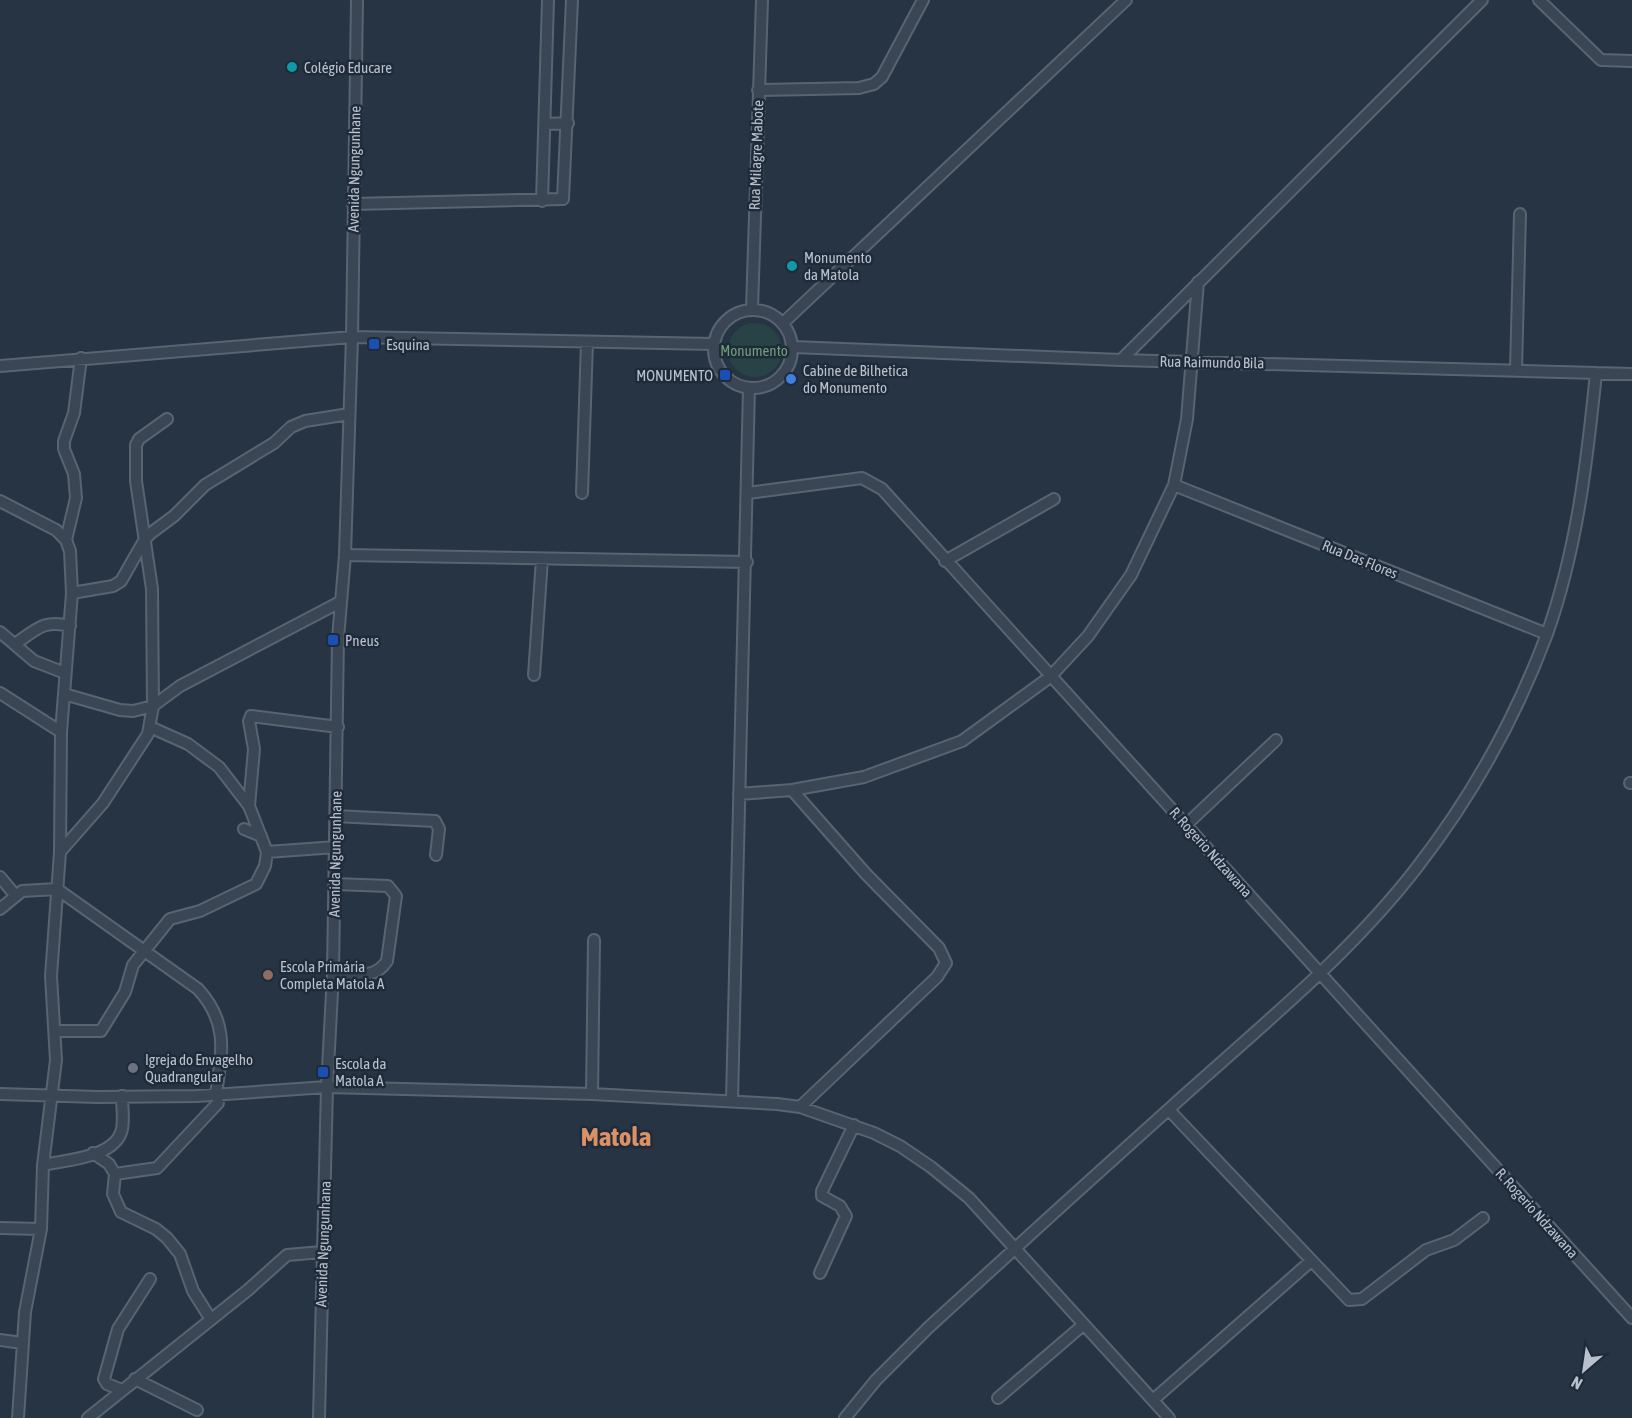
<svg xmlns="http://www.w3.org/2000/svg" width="1632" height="1418" viewBox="0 0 1632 1418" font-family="'Asap Condensed',sans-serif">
  <rect width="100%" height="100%" fill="#263444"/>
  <path fill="#284345" d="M728 350a27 27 0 1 1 54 0a27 27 0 1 1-54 0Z"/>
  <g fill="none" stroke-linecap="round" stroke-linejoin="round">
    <g stroke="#596471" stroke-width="14">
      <path id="minor" d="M1539,0L1601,60L1632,61
        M758,90L859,88L874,84L882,77L923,0
        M545,124L568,123
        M542,201L548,0
        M353,204L563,199L572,0
        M752,309L762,0
        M714 349a39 39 0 1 1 78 0a39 39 0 1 1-78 0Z
        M783,323L1126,0
        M793,347L1121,360L1632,374
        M1121,360L1482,0
        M0,366L352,337L714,344
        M1516,370L1520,214
        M1174,485L1547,634
        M582,493L587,342
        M748,493L862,478L882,489L1632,1318
        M0,501L56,530L66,540L70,551L72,593L61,732L60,852L51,976L56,1060L43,1165L41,1229L25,1312L18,1418
        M66,540L76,498L74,474L64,449V441L74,413L81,358
        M345,555L747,562
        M945,561L1054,499
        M72,593L113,586L121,581L145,539L151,533L174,516L205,485L274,443L291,427L305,421L349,414
        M0,632L34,661L65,673
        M15,644C36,630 43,619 70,626
        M534,675L542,559
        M0,693L61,732
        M64,694L120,710L133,711L153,706L180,686L340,602
        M1630,783H1632
        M792,790L866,874L939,948L946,963L937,977L800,1107
        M739,794L792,790L864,777L962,741L1050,677L1088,636L1131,575L1174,485L1187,419L1198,282
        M249,806L254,749L249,721L251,716L338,727
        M335,816L435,821L439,829L436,855
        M1187,824L1276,740
        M244,829L261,836
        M60,852L103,803L148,734L153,706L152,589L136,481V445L139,439L167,419
        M267,852L336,847
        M0,877L15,895
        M0,909L22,891L57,889L198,989C229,1023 222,1052 216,1094
        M333,973C354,974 375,980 387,961L396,896L388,886L335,884
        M56,1031H101L125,992L133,965L170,919L200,911L256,884L265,866L267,852L249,806L219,767L188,744L150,727
        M0,1094L98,1097L197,1096L327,1087L592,1094L777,1104L800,1107L874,1133L900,1146L931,1167L969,1198L1169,1418
        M592,1094L594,940
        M732,1100L749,388
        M1169,1110L1349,1300L1362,1299L1426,1250L1454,1240L1483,1218
        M93,1153L109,1164L115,1174L113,1194L121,1212L156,1229L167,1238L180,1254L193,1291L210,1318
        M43,1165C65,1160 116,1158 122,1129C124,1119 122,1106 122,1096
        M115,1174L157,1168L218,1103
        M0,1228L41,1229
        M820,1273L846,1216L840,1206L822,1196V1191L854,1125
        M0,1340L22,1343
        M135,1379L197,1410
        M122,1390L107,1384L104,1379L118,1329L150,1279
        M998,1398L1083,1325
        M1153,1400L1311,1261
        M88,1418L248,1290L287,1255L322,1252
        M319,1418L327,1087L333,973L338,638L345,555L352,337L357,0
        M845,1418L876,1380L929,1327C1015,1248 1102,1169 1189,1091C1268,1020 1353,951 1418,866C1472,796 1516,717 1547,634C1577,549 1587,462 1596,373"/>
    </g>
    <use href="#minor" stroke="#3a4653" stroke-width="10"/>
  </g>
  <g fill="#0f9aa8" stroke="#1f2b39" stroke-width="2">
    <circle cx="292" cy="67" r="6"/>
    <circle cx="792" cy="266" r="6"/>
  </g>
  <g fill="#1a4fb4" stroke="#1f2b39" stroke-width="2">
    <rect x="368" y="338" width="12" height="12" rx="3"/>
    <rect x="719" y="369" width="12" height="12" rx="3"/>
    <rect x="327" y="634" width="12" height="12" rx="3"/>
    <rect x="317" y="1066" width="12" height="12" rx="3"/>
  </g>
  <circle fill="#3f7fe0" stroke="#1f2b39" stroke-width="2" cx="791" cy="379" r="6"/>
  <circle fill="#8d6e63" stroke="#1f2b39" stroke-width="2" cx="268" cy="975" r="6"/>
  <circle fill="#6b7280" stroke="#1f2b39" stroke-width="2" cx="133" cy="1068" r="6"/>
  <g text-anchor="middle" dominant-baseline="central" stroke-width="5" stroke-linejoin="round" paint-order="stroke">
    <g font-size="15" fill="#b8c1cd" stroke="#1f2b39" text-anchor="start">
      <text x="304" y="67">Colégio Educare</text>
      <text x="804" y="257">Monumento<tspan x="804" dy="17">da Matola</tspan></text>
      <text x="386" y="344">Esquina</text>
      <text x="803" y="370">Cabine de Bilhetica<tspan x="803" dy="17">do Monumento</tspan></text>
      <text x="713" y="375" text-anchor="end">MONUMENTO</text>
      <text x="345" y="640">Pneus</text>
      <text x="280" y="966">Escola Primária<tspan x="280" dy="17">Completa Matola A</tspan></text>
      <text x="145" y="1059">Igreja do Envagelho<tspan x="145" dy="17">Quadrangular</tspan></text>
      <text x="335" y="1063">Escola da<tspan x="335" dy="17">Matola A</tspan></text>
    </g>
    <g font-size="15" fill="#b8c1cd" stroke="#1f2b39">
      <text transform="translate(756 155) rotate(-88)">Rua Milagre Mabote</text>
      <text transform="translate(354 169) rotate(-89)">Avenida Ngungunhane</text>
      <text transform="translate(1212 362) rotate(1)">Rua Raimundo Bila</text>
      <text transform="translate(1360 559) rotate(22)">Rua Das Flores</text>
      <text transform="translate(1211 852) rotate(48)">R. Rogerio Ndzawana</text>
      <text transform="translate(335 854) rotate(-89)">Avenida Ngungunhane</text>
      <text transform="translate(1537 1213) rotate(48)">R. Rogerio Ndzawana</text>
      <text transform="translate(323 1244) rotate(-88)">Avenida Ngungunhana</text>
    </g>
    <g font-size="15" fill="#6e9f76" stroke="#1f2b39">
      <text x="754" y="350">Monumento</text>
    </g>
    <g font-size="27" font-weight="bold" fill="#da9165" stroke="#1f2b39">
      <text x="616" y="1136">Matola</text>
    </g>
  </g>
  <g transform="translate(1584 1370) rotate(209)" stroke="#1f2b39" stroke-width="4.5" paint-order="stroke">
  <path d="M0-4.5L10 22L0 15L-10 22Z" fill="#b8c1cd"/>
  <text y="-9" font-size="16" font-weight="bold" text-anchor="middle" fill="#b8c1cd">N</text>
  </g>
</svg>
